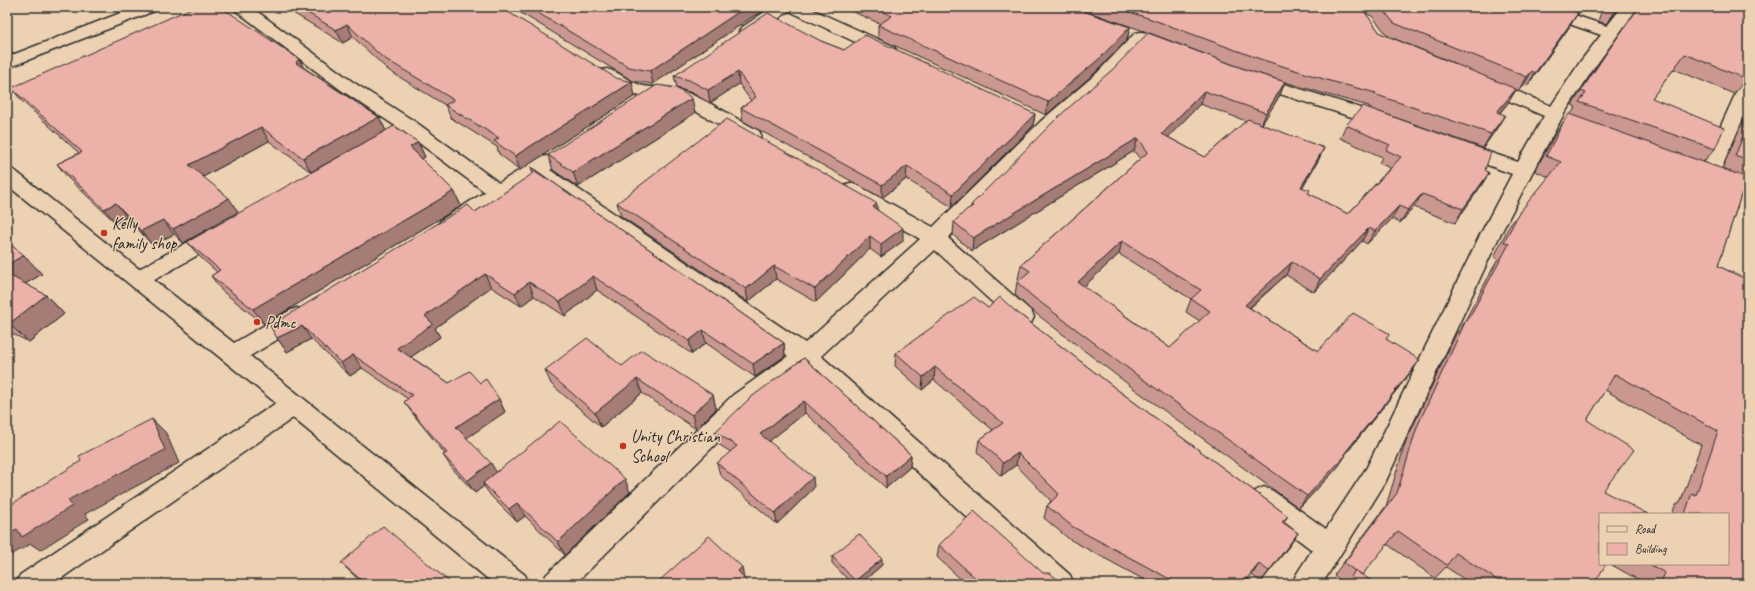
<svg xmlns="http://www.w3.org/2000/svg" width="1755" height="591" viewBox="0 0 1755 591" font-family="Caveat,sans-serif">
  <rect width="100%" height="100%" fill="#ecd2b3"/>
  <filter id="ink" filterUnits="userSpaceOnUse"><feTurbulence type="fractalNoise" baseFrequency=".025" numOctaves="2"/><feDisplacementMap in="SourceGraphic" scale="8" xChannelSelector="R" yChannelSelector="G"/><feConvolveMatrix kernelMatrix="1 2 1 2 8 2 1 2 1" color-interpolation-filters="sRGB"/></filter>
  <g filter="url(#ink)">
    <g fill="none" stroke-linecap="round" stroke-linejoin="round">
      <g stroke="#2b2b2b" stroke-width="3">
        <path id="minor" d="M136,7H159L157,10L7,68V57Z
          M233,7H251L353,82L417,123L499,183L541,157L548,156L555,157L558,162L555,167L550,170L805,343L920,239L843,195L840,190L843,185L850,183L857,185L933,227L1041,121L1097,73L1135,33L1141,32L1147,33L1149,37L1147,41L1109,81L1055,129L948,238L1031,311L1034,317L1031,323L1023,326L1015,323L935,250L821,356L1070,575L1074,584H1040L805,369L751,409L575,584H542L546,575L733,395L788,356L535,179L455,230L448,232L441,230L438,225L441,220L485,192L403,131L341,90L235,10Z
          M772,7H807L893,46L896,50L893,54L887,55L881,54L789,11L753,36L747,37L741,36L739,32L741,28Z
          M1527,7H1551L1607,26L1622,7H1638L1594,68L1564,114L1533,171L1500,235L1385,483L1322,584H1292L1296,575L1312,550L1255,507L1251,499L1255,491L1264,487L1273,491L1326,529L1367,467L1480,235L1512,174L1455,153L1452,149L1455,145L1462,143L1518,162L1544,116L1479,88L1476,84L1479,80L1485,79L1491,80L1551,106L1580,62L1601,35L1529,10Z
          M607,69C619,72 628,81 640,85C653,89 667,85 679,90C707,99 733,117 759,131L761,135L759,139L752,141L745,139L679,102L669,98L634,95L620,90L601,78L598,74L601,70Z
          M1255,75L1393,118L1395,122L1393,126L1386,128L1249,84L1246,80L1249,76Z
          M1748,81V107L1719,174L1716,179L1709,181L1702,179L1699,174L1739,86L1742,82Z
          M7,168L14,170L139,269L212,229L219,227L226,229L229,234L226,239L154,280L234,343L289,311L297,308L305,311L308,317L305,323L250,356L525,575L529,584H494L293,418L53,584H16L20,575L276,403L7,185Z"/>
      </g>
      <use href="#minor" fill="#ecd2b3" fill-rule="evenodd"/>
    </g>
    <path fill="#cb9891" stroke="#2b2b2b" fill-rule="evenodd" d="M283,7H500L635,96L520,170L499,154L497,147L451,118L445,105L388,70L353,37L343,43Z
      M511,7H770L752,17L653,84L633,81Z
      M842,7H1583L1578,15L1577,14L1570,26L1527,86L1524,85L1518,91L1516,90L1508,103L1500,113L1497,128L1483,148L1368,108L1369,106L1325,94L1255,73L1147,32L1088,12L1130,27L1127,40L1096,72L1046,115L878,38V25L881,24ZM1365,13L1372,16L1388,36L1456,64L1380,33Z
      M1603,7H1621L1606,24L1598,21Z
      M1639,7H1748V80H1745L1734,94L1674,69L1652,98L1715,149L1703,162L1722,169L1748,109V178L1741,195L1718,266L1748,280V573L1745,584H1646L1610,564H1728V514H1672L1675,506L1681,501L1701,445L1605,390L1587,420L1603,491L1600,514L1594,584H1471L1446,567L1435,578L1387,544L1362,575L1376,584H1343L1344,583L1334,575L1386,506L1406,441L1456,334L1462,326L1498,259L1494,257L1508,228L1519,213L1549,177L1535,171L1554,136L1564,121L1570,115L1576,107L1572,105L1605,55Z
      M821,41L844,50L1035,114L1033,126L952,207L906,179L882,198L743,121L741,108L751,101L739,84L710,103L692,93L677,88L674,76Z
      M299,59L303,67L379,117L386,131L311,172L269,141L203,177L238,212L183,243L174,234L152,245L127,217L116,223L68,178L57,164L79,153L23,102L11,88Z
      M1113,69L1247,70L1285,82L1280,95L1261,125L1324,148L1318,161L1302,187L1308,193L1348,214L1390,168L1379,163L1382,157L1340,138L1346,125L1489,173L1481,186L1455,223L1414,207L1400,223L1392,219L1367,244L1362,241L1314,292L1286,275L1250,308L1318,351L1387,339L1411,372L1345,455L1338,467L1299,508L1133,388L1030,309L1015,295L1017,282L1020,280L1018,279L1021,265L1140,159L1134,151L972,251L953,235L954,222L971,207V205ZM1200,104L1246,121L1205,157L1168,137ZM1119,254L1191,299L1186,312L1200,321L1170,348L1084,286Z
      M695,113L578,187L553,170L548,155Z
      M418,142L425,157L422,159L454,191L461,206L264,324L222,291L211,276L217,272L199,256L187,242Z
      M531,167L784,343L785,356L755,377L706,343L692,354L597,290L565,316L534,296L521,306L491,287L435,328L440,337L411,357L449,383H480L499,399L505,412L466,438L496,472L630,492L565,555L525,516L517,522L491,496L484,486L475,493L451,467L443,455L445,454L413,414L404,402L408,399L362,368L350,376L311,339L287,352L277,338L475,212L533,174Z
      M617,203L877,209L903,241L881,257L870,249L816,302L776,279L748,302L621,216Z
      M7,242L42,274L25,284L46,295L64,314L29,342L7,331Z
      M988,308L1014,310L1119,391L1288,516L1284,522L1298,533L1290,545L1261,582L1252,575L1244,584H1152L1069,539L1044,518L1047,506L1051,501L1016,465L1001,476L977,452L979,440L993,430L934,380L922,390L895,366L896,353Z
      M804,358L911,455L910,467L886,488L805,413L769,441L814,488L777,524L720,475L717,463L731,452L718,444L715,432Z
      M622,366L713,395L716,409L696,429L642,393L601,427L551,384L545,370Z
      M939,545L1043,573L1063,584H966L937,557Z
      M832,556L882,565L860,584H852L832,563Z
      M341,563L452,584H363Z"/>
    <path fill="#a57c76" stroke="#2b2b2b" d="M746,7H770L752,17L653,84L650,71Z
      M1618,7H1621L1606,24L1616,10Z
      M1578,13L1570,26L1527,86L1535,73Z
      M347,24L353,37L343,43L336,30Z
      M1130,27L1127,40L1096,72L1046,115L1048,102Z
      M299,59L306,73L296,63Z
      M1532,71L1524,85L1518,91L1527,77Z
      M738,72L739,84L710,103L708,90Z
      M1748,72V80H1745L1746,79Z
      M632,82L635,96L520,170L515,156Z
      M1285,82L1280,95L1261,126L1266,113Z
      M1516,89L1508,103L1489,125L1497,112Z
      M1204,91L1200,104L1158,148L1162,134Z
      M692,98L695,113L578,187L573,172Z
      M1035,114L1033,126L952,207L953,194Z
      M1505,115L1497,128L1483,148L1491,134Z
      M379,117L386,131L311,172L303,158Z
      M261,127L269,141L199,179L189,165Z
      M1138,138L1134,151L972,251L973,238Z
      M418,142L425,157L417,162L410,147Z
      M1324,148L1318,161L1295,200L1301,187Z
      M907,166L906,179L882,198V185Z
      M1489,173L1481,186L1455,223L1463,209Z
      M454,191L461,206L264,324L253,309Z
      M1422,194L1414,207L1400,223L1408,210Z
      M229,198L238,212L183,243L173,229Z
      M116,203L127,217L116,223L104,209Z
      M877,204V217L873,207Z
      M1399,206L1392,219L1367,244L1375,231Z
      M163,220L174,234L152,245L141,231Z
      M903,228V241L881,257V244Z
      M1369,228L1362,241L1314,292L1320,279Z
      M870,236V249L816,302L815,289Z
      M1122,241L1119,254L1075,295L1078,282Z
      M24,255L42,274L18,288L7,278V265Z
      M1292,262L1286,275L1239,317L1245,305Z
      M774,266L776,279L748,302L746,289Z
      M485,274L491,287L435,328L440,337L405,361L397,348L425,316Z
      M593,276L597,290L565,316L560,302Z
      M529,282L534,296L521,306L515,293Z
      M46,295L64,314L29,342L9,324Z
      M302,326L311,339L287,352L277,338Z
      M703,330L706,343L692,354L689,341Z
      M784,343L785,356L755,377L753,364Z
      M353,355L362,368L350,376L341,363Z
      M1420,360L1411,372L1336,466L1346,455L1338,467L1299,508L1307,496L1344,454Z
      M935,367L934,380L922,390L923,377Z
      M637,379L642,393L601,427L595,413Z
      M713,395L716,409L696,429L692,415Z
      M499,399L505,412L464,440L456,427Z
      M804,401L805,413L762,447L760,434Z
      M152,419L166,433L179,463L85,514L89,519L40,550L31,544L7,557V534L68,500Z
      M1018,453L1016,465L1001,476L1003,463Z
      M911,455L910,467L886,488V476Z
      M491,463L498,475L483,483L484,486L475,493L467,481Z
      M813,477L814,488L777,524L775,513Z
      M625,479L630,492L565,555L558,542Z
      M517,503L525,516L517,522L509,509Z
      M1298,533L1290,545L1261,582L1269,571Z
      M882,559V565L860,584H855V581Z
      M1259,564L1252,575L1244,584H1242Z
      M742,567L744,579L740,582L738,571Z"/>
    <path fill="#ecb1a9" stroke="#2b2b2b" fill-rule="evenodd" d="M194,7H221L299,59L296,63L379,117L303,158L261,127L189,165L229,198L173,229L163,220L141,231L116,203L104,209L57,164L82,152L11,88Z
      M298,7H500L616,78L632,82L515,156L494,141L499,138L445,105L454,100L382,57L347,24L336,30Z
      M528,7H746L650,71L629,67Z
      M872,7H1071L1130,27L1099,59L1048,102L878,25L892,16Z
      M1114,7H1354L1364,11L1380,33L1516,89L1497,112L1505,115L1491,134L1374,94L1376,93L1330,81L1260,59L1151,19Z
      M1381,7H1561L1578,13L1535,73L1532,71L1527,77L1394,23Z
      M1607,7H1618L1616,10Z
      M1639,7H1748V75L1746,79L1685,54L1652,98L1724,128L1715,149L1579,102L1586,93L1581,91L1605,55Z
      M768,13L821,41L844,50L865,35L1035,114L953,194L907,166L882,185L741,108L756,97L738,72L708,90L689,80L674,76Z
      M1148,33L1247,70L1285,82L1266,113L1204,91L1162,134L1205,157L1248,119L1324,148L1301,187L1310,190L1308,193L1348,214L1401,157L1386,150L1390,145L1346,125L1363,106L1491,152L1485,170L1489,173L1463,209L1422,194L1408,210L1399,206L1375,231L1369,228L1320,279L1292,262L1245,305L1318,351L1353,313L1390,334L1386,339L1420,360L1344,454L1346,455L1307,496L1137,375L1032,296L1017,282L1030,271L1021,265L1148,152L1138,138L973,238L954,222L966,210L973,206L971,205L1058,117L1113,69ZM1122,241L1201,290L1191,299L1210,311L1170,348L1078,282Z
      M657,85L676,88L692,98L573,172L548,155Z
      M1569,114L1748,178V184L1741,195L1718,266L1748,280V572L1745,584H1660L1665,573L1649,564H1728V514H1685L1692,493L1696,495L1718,431L1615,374L1587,420L1634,450L1603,491L1648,514H1600V564H1606L1594,584H1503L1456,553L1447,565L1398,531L1362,575L1355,570V571L1344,563L1397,493L1417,427L1466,320L1471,314L1509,244L1504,242L1519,213L1561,162L1546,156L1564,121Z
      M727,119L868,198L877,204L873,207L903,228L881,244L870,236L815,289L774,266L746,289L617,203Z
      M1748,124V161L1735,156Z
      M394,126L418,142L410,147L454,191L253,309L211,276L220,270L187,242Z
      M531,167L784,343L753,364L703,330L689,341L593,276L560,302L529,282L515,293L485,274L425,316L433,324L397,348L449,383L469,371L480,383L486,379L499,399L456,427L491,463L467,481L443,455L447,453L404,402L412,395L353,355L341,363L302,326L277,338L270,326L468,205L475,212L535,172L547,180Z
      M7,242L24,255L7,265Z
      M7,274L46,295L9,324L7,323Z
      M974,297L988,308L1000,297L1014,310L1119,391L1288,516L1282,522L1298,533L1269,571L1259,564L1242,584H1179L1073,527L1047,506L1059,494L1018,453L1003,463L979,440L1003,423L935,367L923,377L896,353Z
      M587,338L622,366L642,350L713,395L692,415L637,379L595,413L545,370Z
      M804,358L911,455L886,476L804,401L760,434L813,477L775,513L717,463L737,446L715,432L750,398Z
      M152,419L165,450L68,500L72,506L22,537L17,529L7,534V507L81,461L79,456Z
      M560,421L625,479L558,542L517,503L509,509L483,483Z
      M974,511L1043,573H1050L1063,584H982L939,545Z
      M383,526L452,584H366L341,563Z
      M859,534L882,559L855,581L832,556Z
      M709,536L742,567L738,571L749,584H662L659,581Z
      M1355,570L1376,584H1347Z"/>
  </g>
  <g fill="#c8321e" stroke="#ecd2b3" stroke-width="1.5">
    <circle cx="104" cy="233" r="4"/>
    <circle cx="257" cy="322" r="4"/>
    <circle cx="623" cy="446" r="4"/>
  </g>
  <g text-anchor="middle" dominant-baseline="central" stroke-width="3" stroke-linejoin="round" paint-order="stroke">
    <g font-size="17" fill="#2b2b2b" stroke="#ecd2b3" text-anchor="start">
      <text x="112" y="223">Kelly<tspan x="112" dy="20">family shop</tspan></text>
      <text x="265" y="322">Pdmc</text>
      <text x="631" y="436">Unity Christian<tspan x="631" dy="20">School</tspan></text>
    </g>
  </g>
  <rect width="1755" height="591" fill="none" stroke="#ecd2b3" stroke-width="24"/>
  <rect x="12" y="12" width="1731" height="567" fill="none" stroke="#2b2b2b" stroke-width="1.5" filter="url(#ink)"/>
  <rect x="1599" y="513" width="130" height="52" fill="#ecd2b3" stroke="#9f8f7d"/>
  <rect x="1607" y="526" width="20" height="6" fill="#ecd2b3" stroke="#9f8f7d"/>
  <text x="1635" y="533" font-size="12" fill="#2b2b2b">Road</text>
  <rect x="1607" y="543" width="20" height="12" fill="#ecb1a9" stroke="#9f8f7d"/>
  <text x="1635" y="553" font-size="12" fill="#2b2b2b">Building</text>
</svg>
